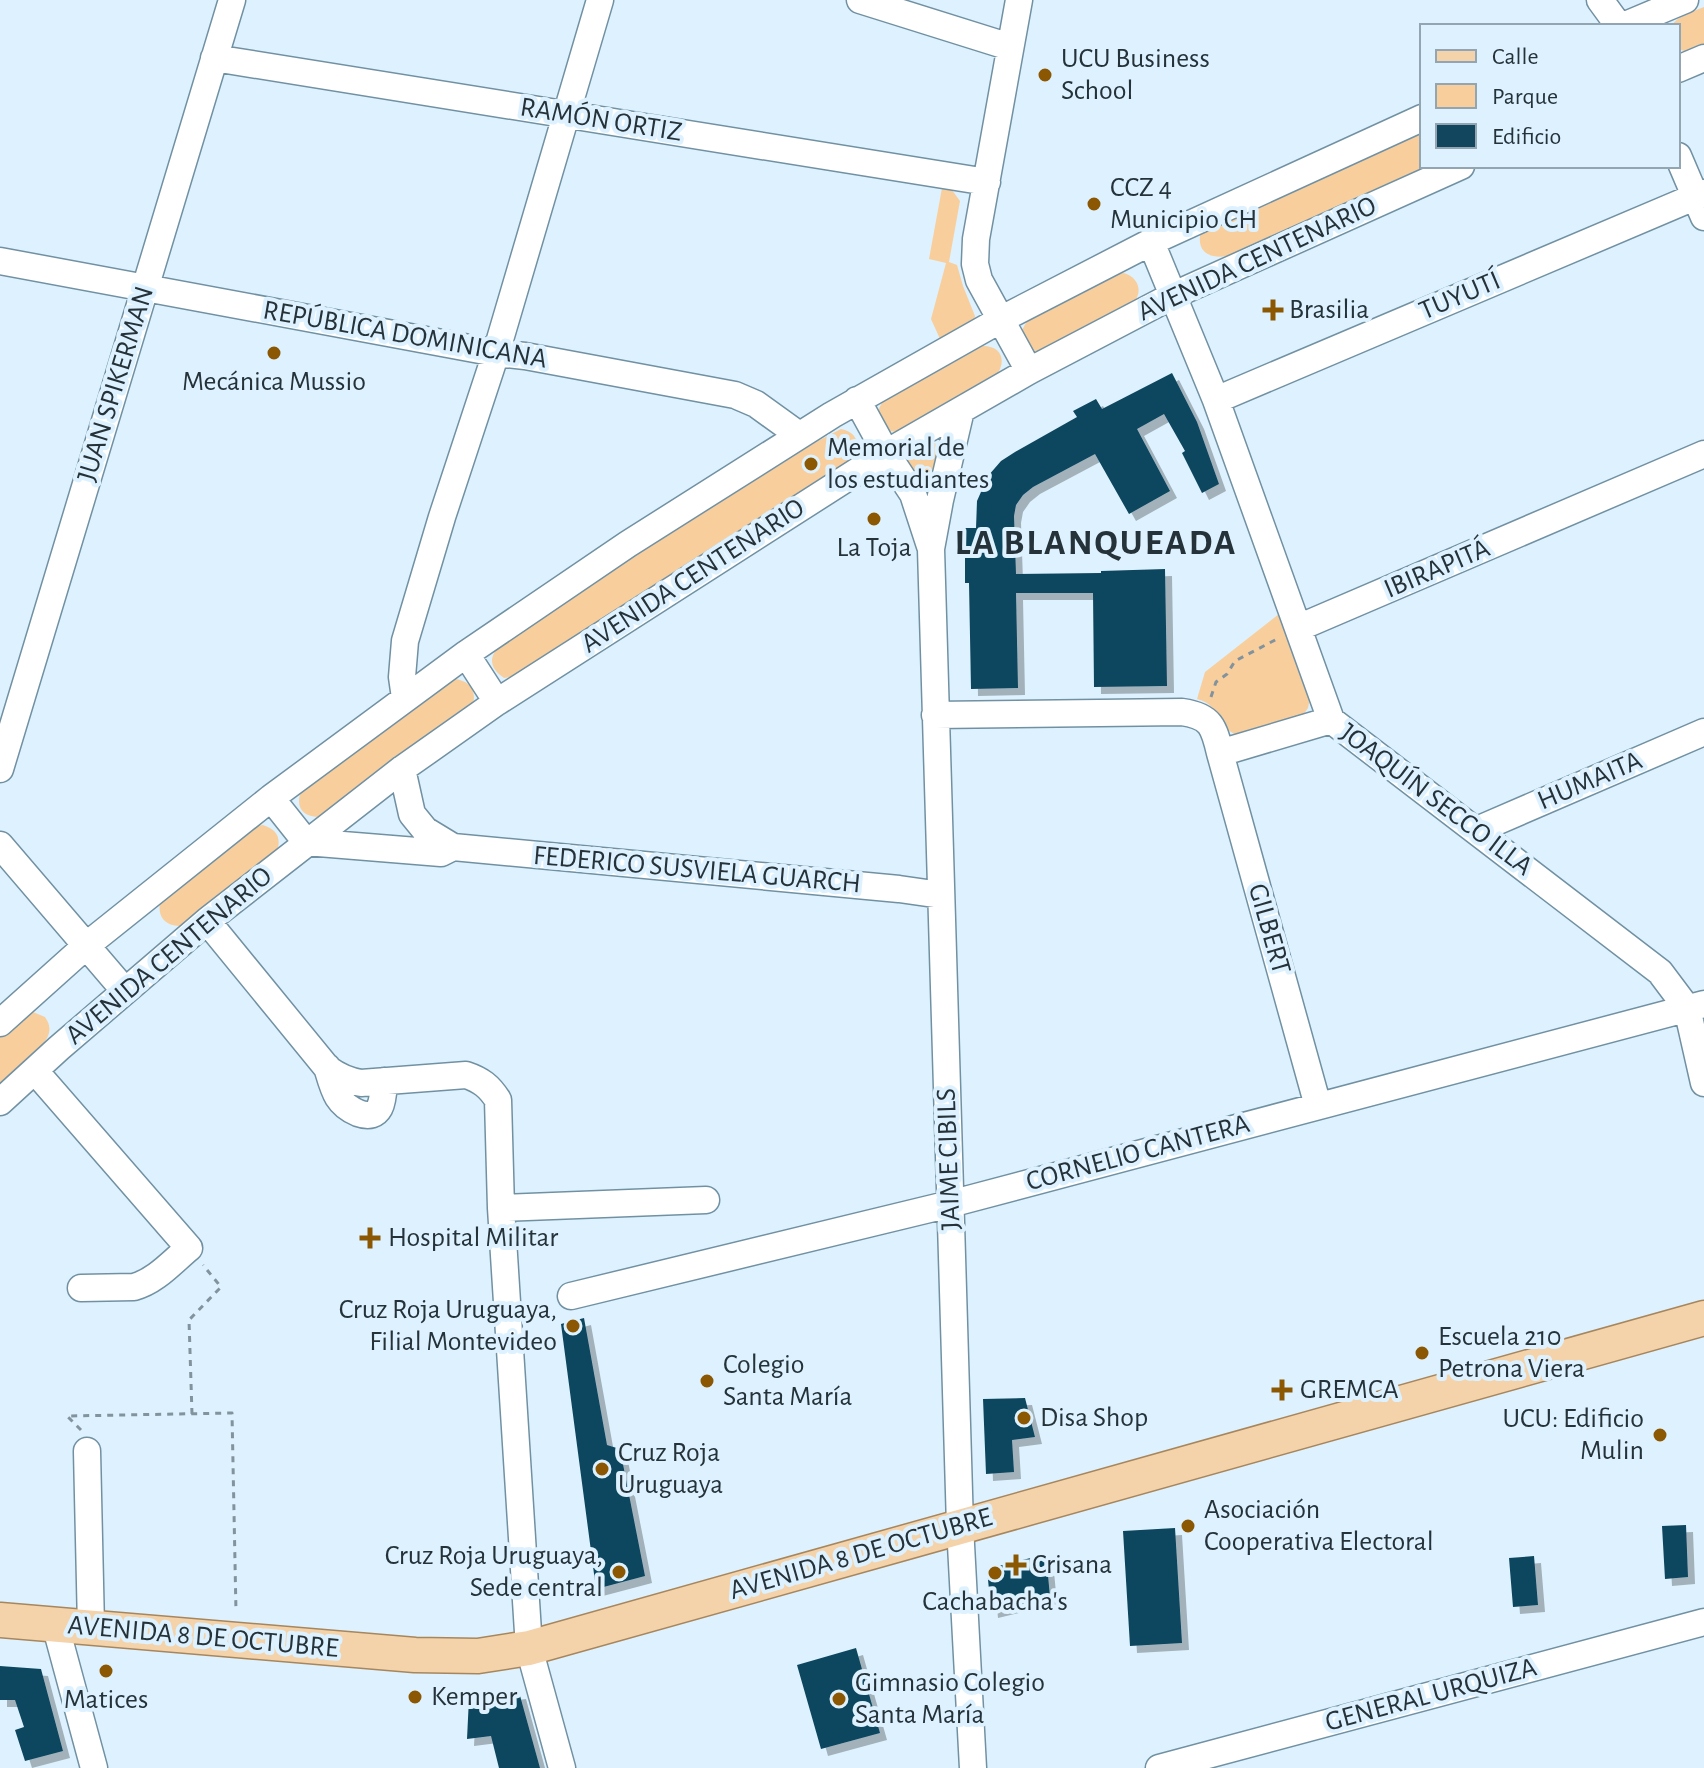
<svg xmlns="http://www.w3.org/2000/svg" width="1704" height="1768" viewBox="0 0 1704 1768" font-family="'Alegreya Sans',sans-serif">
  <defs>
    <filter id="shadow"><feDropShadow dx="7" dy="7" stdDeviation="0" flood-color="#0004"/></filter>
  </defs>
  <rect width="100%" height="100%" fill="#ddf2fe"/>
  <path fill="#f9ce9d" d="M1704,7V46L1686,52L1679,49L1678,26H1671C1679,15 1692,12 1704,7Z
    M1422,130V166H1429L1232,255C1212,260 1195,254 1201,231Z
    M942,188L952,190L960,201L949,262L957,265L963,286L975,316L974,321L940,339L931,319L946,263L929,259Z
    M1124,273C1137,277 1143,289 1135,301L1038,352L1028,348L1021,332L1027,321L1116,274Z
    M983,346C1003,346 1007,363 995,377L899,432L888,431C879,419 874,415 883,401Z
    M841,429C856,432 860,442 856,456L516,676L504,678C491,669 487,658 500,646L635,555L816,442Z
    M931,443H935L938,450L934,475L930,538L905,462Z
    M1279,614L1310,698L1308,708L1301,718L1241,736C1215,730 1224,706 1197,699L1205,672Z
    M454,679C468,680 477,689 473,704L320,817C303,817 295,808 301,791Z
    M263,825C278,830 282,839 276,854L184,926C169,927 157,920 160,903L255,826Z
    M33,1012L45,1017C49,1023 51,1028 48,1036C43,1049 11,1072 0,1083V1035L25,1014Z"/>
  <path fill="#11465e" filter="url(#shadow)" d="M1172,373L1197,422L1219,484L1202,493L1182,453L1185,451L1164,414L1137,429L1170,491L1129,514L1095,454L1033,487L1023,495L1016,505L1014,516L1016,574L1101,573V571L1165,569L1167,686L1094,687L1093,593H1016L1018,688L971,689L969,583H965V528H976L977,501L988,476L1001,461L1015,452L1077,417L1073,411L1096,399L1102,409Z
    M584,1318L607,1445L620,1449L645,1576L596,1589L561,1324Z
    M1025,1398L1035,1437L1012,1440L1014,1472L986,1474L983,1399Z
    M1686,1525L1688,1577L1665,1579L1662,1526Z
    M1175,1528L1182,1643L1130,1646L1123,1531Z
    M1046,1554L1050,1597L991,1611L987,1569Z
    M1534,1556L1538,1605L1513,1607L1509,1558Z
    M856,1648L880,1733L821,1749L797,1665Z
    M0,1666L41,1669L63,1751L25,1761L15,1730L24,1727L15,1700H0Z
    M519,1692L540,1768H499L491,1736L467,1739L469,1698Z"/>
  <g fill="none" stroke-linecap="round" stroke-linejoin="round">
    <g stroke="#7191a3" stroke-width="29">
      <path id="minor" d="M860,0L1010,47
        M1019,0L976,239L975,264L979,280L1029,371
        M1600,0L1619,26
        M1623,26L1685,0
        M214,58L987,182
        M1678,69L1704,58
        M1678,156L1704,217
        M1151,242L1216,400L1331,720L1660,972L1687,1008L1704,1083
        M0,261L496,353L525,356L735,395L756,404L799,435
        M857,400L886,453L913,494L930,546
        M1216,400L1704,193
        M961,410L940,500L931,549L960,1526L973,1768
        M1298,628L1704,454
        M466,654L497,702
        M405,698L402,677L405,641L442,517L496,353L600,0
        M935,715L1182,712C1211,716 1214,727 1220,753L1331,720
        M1220,753L1318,1106
        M0,769L232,0
        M402,769L412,814L425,830L453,847L899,889L941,895
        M271,798L306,842L441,853L453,847
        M1477,830L1704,732
        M0,845L125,991
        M207,921L328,1069C339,1077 348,1081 361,1083L466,1075C481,1080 489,1086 498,1100L501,1208L529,1648L562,1768
        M0,1023L87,945L271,798L466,654L628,544L832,415L1000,320L1151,242L1422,118
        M327,1067C330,1077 333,1089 338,1097C343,1105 351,1110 358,1113C383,1122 383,1098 384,1081
        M35,1071L189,1248C172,1262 156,1281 134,1287L81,1288
        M0,1102L59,1048L207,921L402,769L497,702L886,453L1029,371L1174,295L1461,166
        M501,1208L706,1200
        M571,1296L950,1204L1704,1004
        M87,1451L91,1627
        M55,1624L94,1768
        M1159,1768L1704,1622"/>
    </g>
    <g stroke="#a7865e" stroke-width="37">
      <path id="major" d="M0,1620L415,1655L478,1656L529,1648L1704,1318"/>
    </g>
    <path stroke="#82939d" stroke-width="3" stroke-dasharray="6 6" stroke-linecap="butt" d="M1211,697L1216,682L1227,674L1235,661L1277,639
      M192,1414L189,1320L221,1287L203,1265
      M81,1430L67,1416L232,1413L236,1612"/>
    <use href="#minor" stroke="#fff" stroke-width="26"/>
    <use href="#major" stroke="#f4d2aa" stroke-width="34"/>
  </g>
  <g fill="#8b5703" stroke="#ddf2fe" stroke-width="3">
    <circle cx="1045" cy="75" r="8"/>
    <circle cx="1094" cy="204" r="8"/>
    <path d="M1269 298h8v8h8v8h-8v8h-8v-8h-8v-8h8z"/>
    <circle cx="274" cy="353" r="8"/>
    <circle cx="811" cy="464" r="8"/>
    <circle cx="874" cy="519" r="8"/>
    <path d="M366 1226h8v8h8v8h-8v8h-8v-8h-8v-8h8z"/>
    <circle cx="573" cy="1326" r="8"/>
    <circle cx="1422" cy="1353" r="8"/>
    <circle cx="707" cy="1381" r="8"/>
    <path d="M1278 1378h8v8h8v8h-8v8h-8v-8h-8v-8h8z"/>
    <circle cx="1024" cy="1418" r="8"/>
    <circle cx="1660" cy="1435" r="8"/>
    <circle cx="602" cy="1469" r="8"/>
    <circle cx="1188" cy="1526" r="8"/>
    <path d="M1012 1553h8v8h8v8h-8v8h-8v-8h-8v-8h8z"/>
    <circle cx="619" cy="1572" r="8"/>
    <circle cx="995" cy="1573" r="8"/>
    <circle cx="106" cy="1671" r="8"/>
    <circle cx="415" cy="1697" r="8"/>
    <circle cx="839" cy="1699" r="8"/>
  </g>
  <g text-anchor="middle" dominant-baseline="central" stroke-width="8" stroke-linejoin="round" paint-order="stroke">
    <g font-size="28" fill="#25323a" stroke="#ddf2fe" text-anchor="start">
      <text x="1061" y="59">UCU Business<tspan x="1061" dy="32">School</tspan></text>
      <text x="1110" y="188">CCZ 4<tspan x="1110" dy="32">Municipio CH</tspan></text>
      <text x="1289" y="310">Brasilia</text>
      <text x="274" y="382" text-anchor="middle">Mecánica Mussio</text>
      <text x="827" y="448">Memorial de<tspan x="827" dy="32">los estudiantes</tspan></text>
      <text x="874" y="548" text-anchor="middle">La Toja</text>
      <text x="388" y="1238">Hospital Militar</text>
      <text x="557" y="1310" text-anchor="end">Cruz Roja Uruguaya,<tspan x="557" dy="32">Filial Montevideo</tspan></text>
      <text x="1438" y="1337">Escuela 210<tspan x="1438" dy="32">Petrona Viera</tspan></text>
      <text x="723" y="1365">Colegio<tspan x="723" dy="32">Santa María</tspan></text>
      <text x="1300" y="1390">GREMCA</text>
      <text x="1040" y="1418">Disa Shop</text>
      <text x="1644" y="1419" text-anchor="end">UCU: Edificio<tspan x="1644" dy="32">Mulin</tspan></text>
      <text x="618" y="1453">Cruz Roja<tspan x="618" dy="32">Uruguaya</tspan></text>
      <text x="1204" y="1510">Asociación<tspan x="1204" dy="32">Cooperativa Electoral</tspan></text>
      <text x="603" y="1556" text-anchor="end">Cruz Roja Uruguaya,<tspan x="603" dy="32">Sede central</tspan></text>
      <text x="1032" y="1565">Crisana</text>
      <text x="995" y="1602" text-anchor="middle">Cachabacha's</text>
      <text x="855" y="1683">Gimnasio Colegio<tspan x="855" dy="32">Santa María</tspan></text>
      <text x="431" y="1697">Kemper</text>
      <text x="106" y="1700" text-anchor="middle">Matices</text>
    </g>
    <g font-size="28" fill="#25323a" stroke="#ddf2fe">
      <text transform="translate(601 120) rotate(9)">RAMÓN ORTIZ</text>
      <text transform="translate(1257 259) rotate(-25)">AVENIDA CENTENARIO</text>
      <text transform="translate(1460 296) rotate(-23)">TUYUTÍ</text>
      <text transform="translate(405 335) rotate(10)">REPÚBLICA DOMINICANA</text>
      <text transform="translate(116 384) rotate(-73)">JUAN SPIKERMAN</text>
      <text transform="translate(1437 569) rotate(-23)">IBIRAPITÁ</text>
      <text transform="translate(693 576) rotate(-33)">AVENIDA CENTENARIO</text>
      <text transform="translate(1590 781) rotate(-23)">HUMAITA</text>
      <text transform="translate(1436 800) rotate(37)">JOAQUÍN SECCO ILLA</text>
      <text transform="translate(697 870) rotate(5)">FEDERICO SUSVIELA GUARCH</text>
      <text transform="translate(1269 929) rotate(74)">GILBERT</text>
      <text transform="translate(169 956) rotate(-40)">AVENIDA CENTENARIO</text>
      <text transform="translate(1138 1153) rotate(-15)">CORNELIO CANTERA</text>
      <text transform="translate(949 1159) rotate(-92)">JAIME CIBILS</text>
      <text transform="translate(861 1554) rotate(-16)">AVENIDA 8 DE OCTUBRE</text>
      <text transform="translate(203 1637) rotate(5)">AVENIDA 8 DE OCTUBRE</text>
      <text transform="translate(1431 1695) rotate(-15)">GENERAL URQUIZA</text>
    </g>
    <g font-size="36" font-weight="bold" letter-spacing="2" fill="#25323a" stroke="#ddf2fe">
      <text x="1096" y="543">LA BLANQUEADA</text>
    </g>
  </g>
  <rect x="1420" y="24" width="260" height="144" fill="#ddf2fe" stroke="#93a5b0" stroke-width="2"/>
  <rect x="1436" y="50" width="40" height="12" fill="#f4d2aa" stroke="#93a5b0" stroke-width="2"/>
  <text x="1492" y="64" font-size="24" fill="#25323a">Calle</text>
  <rect x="1436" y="84" width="40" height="24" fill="#f9ce9d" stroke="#93a5b0" stroke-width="2"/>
  <text x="1492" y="104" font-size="24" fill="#25323a">Parque</text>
  <rect x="1436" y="124" width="40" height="24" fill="#11465e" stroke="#93a5b0" stroke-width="2"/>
  <text x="1492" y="144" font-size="24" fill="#25323a">Edificio</text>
</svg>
